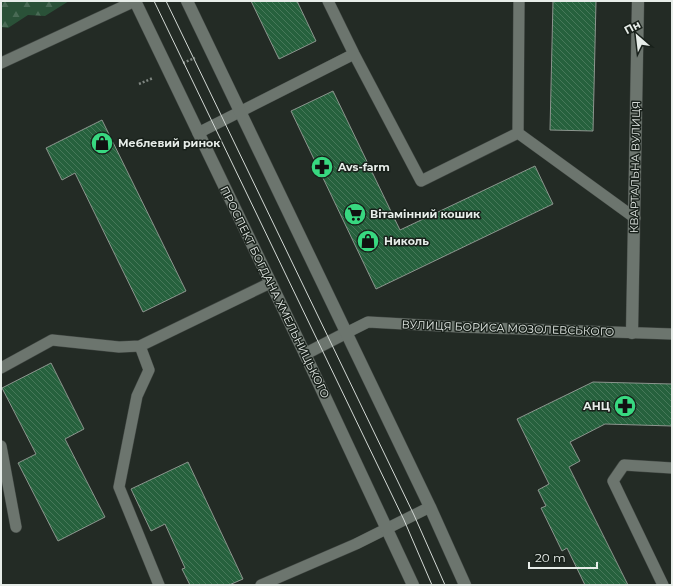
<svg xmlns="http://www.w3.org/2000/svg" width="673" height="586" viewBox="0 0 673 586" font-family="Montserrat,sans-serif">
  <defs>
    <pattern id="forest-firs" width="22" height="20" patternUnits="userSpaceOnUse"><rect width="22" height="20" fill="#2a5138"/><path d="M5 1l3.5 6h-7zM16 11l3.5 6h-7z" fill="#496a55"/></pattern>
    <pattern id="building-back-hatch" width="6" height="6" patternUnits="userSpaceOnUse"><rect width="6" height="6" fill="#26613d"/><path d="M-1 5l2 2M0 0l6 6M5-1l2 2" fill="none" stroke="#467859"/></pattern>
  </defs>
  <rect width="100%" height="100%" fill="#232b25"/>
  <path fill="url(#forest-firs)" d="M1,1H69L45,16L28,15L8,28L1,27Z"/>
  <path fill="url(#building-back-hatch)" stroke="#8c958e" d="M251,1H297L316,41L279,59Z
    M553,1H596L593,131L550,130Z
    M333,91L400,230L535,166L553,204L376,289L291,111Z
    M102,120L186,291L143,312L75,173L62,180L46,148Z
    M51,363L84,429L65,439L105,517L58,541L18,463L36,454L2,388Z
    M593,382L672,384V426L605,424L570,442L580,461L569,467L628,585H585L567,548L562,551L541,508L546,506L538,490L549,484L517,419Z
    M188,462L243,579L229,585H190L182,569L185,568L165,524L151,531L131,489Z"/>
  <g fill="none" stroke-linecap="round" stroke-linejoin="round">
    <g stroke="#414743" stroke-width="12">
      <path id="lane" d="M328,1L354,54L421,181L518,133L635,218
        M1,63L135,1
        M198,133L354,54
        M518,133L519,1
        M346,333L368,322L460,327L672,334
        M140,346L149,370L137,396L119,487L159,585
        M1,368L52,340L119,347L140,346L270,283
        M1,446L16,527
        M261,585L356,544L430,507
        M663,585L613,481L624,465L672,468"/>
    </g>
    <g stroke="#414743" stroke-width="13">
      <path id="street" d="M632,333L638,1
        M305,354L346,333"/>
    </g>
    <g stroke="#414743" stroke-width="13">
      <path id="secondary" d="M135,1L305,354L413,585
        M187,1L430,507L465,585"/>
    </g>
    <path stroke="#7f8681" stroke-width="2.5" stroke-dasharray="2 2" stroke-linecap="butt" d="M183,63L195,58
      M139,84L153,78"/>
    <use href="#lane" stroke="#6c756e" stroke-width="11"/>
    <use href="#street" stroke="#6c756e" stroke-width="12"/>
    <use href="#secondary" stroke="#6c756e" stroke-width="12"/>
    <path stroke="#d3d9d5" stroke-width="1" d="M154,1L404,520L432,585
      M166,1L414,515L445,585"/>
  </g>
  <defs>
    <g id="shop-disc" transform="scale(1.15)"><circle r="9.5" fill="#38d880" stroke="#19211b"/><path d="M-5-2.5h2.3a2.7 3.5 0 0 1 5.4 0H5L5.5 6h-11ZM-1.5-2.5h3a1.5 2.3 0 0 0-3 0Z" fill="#111"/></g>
    <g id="pharmacy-disc" transform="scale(1.15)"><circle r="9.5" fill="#38d880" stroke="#19211b"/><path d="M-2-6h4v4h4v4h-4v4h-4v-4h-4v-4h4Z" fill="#111"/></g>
    <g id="supermarket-disc" transform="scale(1.15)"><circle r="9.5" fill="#38d880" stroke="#19211b"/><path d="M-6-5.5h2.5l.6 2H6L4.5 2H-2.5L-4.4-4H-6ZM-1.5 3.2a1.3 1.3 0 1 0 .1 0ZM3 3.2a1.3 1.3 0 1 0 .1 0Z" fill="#111"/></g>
  </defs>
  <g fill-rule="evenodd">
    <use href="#shop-disc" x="102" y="143"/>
    <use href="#pharmacy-disc" x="322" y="167"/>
    <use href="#supermarket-disc" x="355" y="214"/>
    <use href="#shop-disc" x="368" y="241"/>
    <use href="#pharmacy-disc" x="625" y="406"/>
  </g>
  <g text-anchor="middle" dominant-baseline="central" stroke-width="3" stroke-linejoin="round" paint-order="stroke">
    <g font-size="11" font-weight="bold" fill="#e7ede9" stroke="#19211b" text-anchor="start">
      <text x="118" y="143">Меблевий ринок</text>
      <text x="338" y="167">Avs-farm</text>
      <text x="370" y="214">Вітамінний кошик</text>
      <text x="384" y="241">Николь</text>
      <text x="610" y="406" text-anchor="end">АНЦ</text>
    </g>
    <g font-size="11" fill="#e7ede9" stroke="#19211b">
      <text transform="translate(635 167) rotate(-89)">КВАРТАЛЬНА ВУЛИЦЯ</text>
      <text transform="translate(275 292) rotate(64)">ПРОСПЕКТ БОГДАНА ХМЕЛЬНИЦЬКОГО</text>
      <text transform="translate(508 328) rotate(2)">ВУЛИЦЯ БОРИСА МОЗОЛЕВСЬКОГО</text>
    </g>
  </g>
  <rect width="673" height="586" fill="none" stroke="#e7ede9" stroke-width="4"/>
  <g transform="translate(637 36) rotate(332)" stroke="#19211b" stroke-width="3" paint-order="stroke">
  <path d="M0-3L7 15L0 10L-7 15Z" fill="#e7ede9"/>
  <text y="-6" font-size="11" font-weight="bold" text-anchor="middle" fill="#e7ede9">Пн</text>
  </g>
  <path d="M529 562v6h68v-6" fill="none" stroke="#e7ede9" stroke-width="2"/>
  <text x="535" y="562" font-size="12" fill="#e7ede9" stroke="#19211b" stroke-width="3" paint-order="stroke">20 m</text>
</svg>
